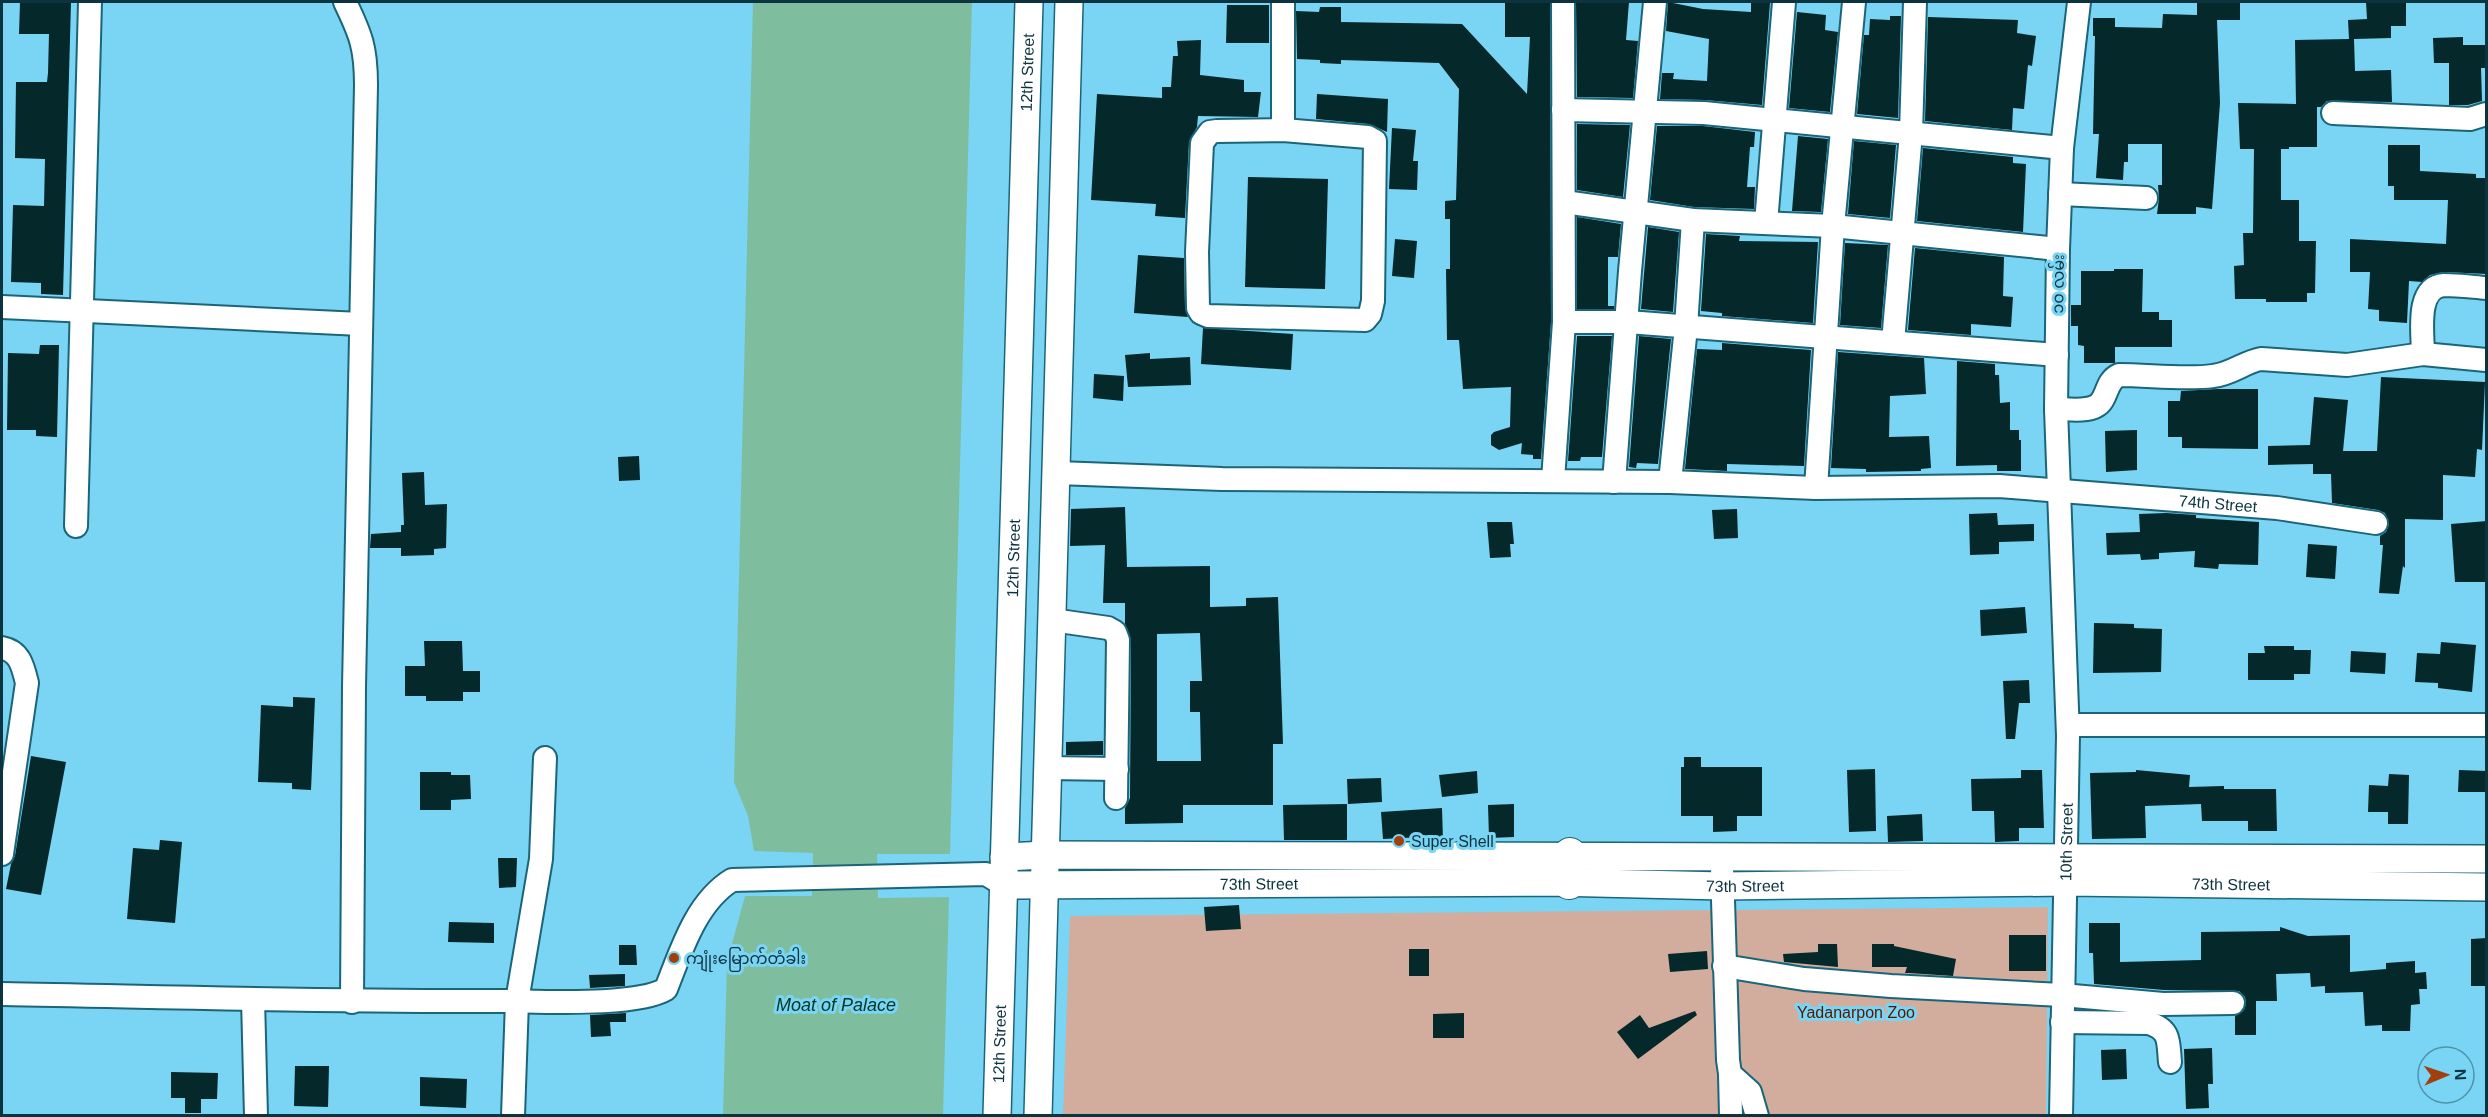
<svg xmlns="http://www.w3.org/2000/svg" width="2488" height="1117" viewBox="0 0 2488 1117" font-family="Helvetica,'Noto Sans Myanmar',sans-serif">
  <rect width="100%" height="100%" fill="#7ad4f3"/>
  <path fill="#d2ac9d" d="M2048,907L2046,1115L1063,1116L1070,916Z"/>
  <path fill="#7ebe9e" d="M753,2H972L950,854H877L878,898L949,897L943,1115L723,1116L727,962L745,896H812L813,853L754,851L748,816L734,782Z"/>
  <path fill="#05282a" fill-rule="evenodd" d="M20,2H71L63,295L41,294V283L11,282L13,205L44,206L45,159L15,158L16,82H47L48,73L49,34H19Z
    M1505,2H1550L1551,322L1541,459H1533V455L1521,454L1522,443L1499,450L1491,445V435L1494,432L1510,427L1511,387L1463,389L1459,340H1447L1446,269H1450V219H1445V201L1456,200L1459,89L1439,63L1341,60V64L1320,63V60L1297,59L1296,11L1319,12L1320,7H1341V22L1462,24L1527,94L1530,37H1505Z
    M1576,2H1629L1626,40L1638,41L1633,98L1577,97Z
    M1668,2L1703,9L1751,12V2L1770,3L1762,105L1705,100L1660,99L1662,73H1674L1673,79L1707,81L1709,39L1666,31Z
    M2197,2H2240V20H2217L2220,103L2212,209L2196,207V214H2157L2159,198L2158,185H2162V144H2128V162H2124L2123,180L2096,178L2099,134H2093L2095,36H2093V18H2115V27L2162,28L2163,14L2197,15Z
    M2366,2L2406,3V26H2391V38L2354,39L2355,71L2391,70L2392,102L2327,101L2321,107H2317V147H2289V149H2281V200H2299V241H2316L2315,293H2307V302H2266V299H2235L2234,266L2244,265L2243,233H2253L2254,149H2240L2238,103L2296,104L2295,40L2349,39L2348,20L2367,19Z
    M1227,5H1269V43H1226Z
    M1797,12L1826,15L1825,30L1838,32L1830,112L1789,108Z
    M1890,16H1901L1898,118L1857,114L1864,35H1869L1870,19L1890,20Z
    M1928,17L2018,20L2017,33L2036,36L2032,66L2028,65L2024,109L2013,108L2012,130L1925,121Z
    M2463,37V45H2487V68H2481L2482,101L2468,105H2449V63H2434L2433,38Z
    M1201,40L1200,75L1244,80V92H1261L1258,117L1198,116L1197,127L1189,142L1185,218L1155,216L1156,204L1091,200L1097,94L1162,98V87H1171L1173,56H1178L1177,41Z
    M1317,94L1388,99L1387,132L1369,124L1316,119Z
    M1577,124L1630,125L1623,197L1577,190Z
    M1657,126H1703L1755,132L1754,147H1750L1747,187H1755L1754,209L1694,207L1650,200Z
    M1392,128L1416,130L1413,161H1418L1417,190L1389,189Z
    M1798,136L1828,139L1821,212L1792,211Z
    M1854,141L1896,145L1890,218L1848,214Z
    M2388,145H2420V171L2476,174V178H2487V274L2444,272L2430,275L2422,282L2409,281L2407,323L2379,321V310L2368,309L2370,272H2350V239L2446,244L2448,200H2394V186H2388Z
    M1923,148L2013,157V163L2026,164L2023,232L1917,221Z
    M1248,177L1328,179L1325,289L1245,287Z
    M1577,217L1621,224L1618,257H1608V306H1614V309H1577Z
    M1648,227L1679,232L1673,312L1641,309Z
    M1706,234L1740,236L1739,241L1818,242L1813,323L1722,316V313L1701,311Z
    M1395,239L1417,241L1414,278L1392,276Z
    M1845,243L1888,245L1881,328L1840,325Z
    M1915,248L2004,257L2003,296L2013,297L2011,327L1971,324V335L1908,330Z
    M1138,255L1184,258L1185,308L1188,317L1134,313Z
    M2114,269H2143L2142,312H2159V320H2172V347H2115V363H2084V346L2078,345V326H2071V305H2081V271H2114Z
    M1203,328L1293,334L1291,370L1201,364Z
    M1577,336H1612L1602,457H1581L1580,461H1568Z
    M1639,336L1671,339L1658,464L1637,463L1636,468L1629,467Z
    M1722,343L1811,350L1804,466L1727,464V471L1685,469L1697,349L1722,350Z
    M40,345H59L57,437L36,436V430H7L8,353L39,354Z
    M1838,352L1924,358L1926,394L1890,396L1889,437L1929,436L1931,468L1921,469V471L1866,472V469L1831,468Z
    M1150,353V359L1190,357L1191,385L1128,387L1125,355Z
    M1957,361L1995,364V375H1999L2000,403L2010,402V430H2019V440H2021V471H1997V465L1956,466Z
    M1094,374L1124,376L1123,401L1093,398Z
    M2381,377L2485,382L2482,450L2477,449L2475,477L2443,475V520L2405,519V568L2403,566L2399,594L2379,593L2383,545H2380V536L2386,532L2389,524L2385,513L2378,510L2332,503L2331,474H2313V464L2268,465V446L2310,445L2314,397L2348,400L2343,451H2377Z
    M2217,389H2258V449L2182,448V437H2168V401H2180L2181,391Z
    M2137,430V470L2106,472L2105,431Z
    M639,456L640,480L619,481L618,457Z
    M424,472L425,505L447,504L446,548L434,549V555L401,556V548H370L371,534L401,532V525H404L402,473Z
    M1125,507L1127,567L1210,566V607L1246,606V598L1278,597L1283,744H1273V805H1183V823L1125,824V808L1130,798L1131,640L1125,624V603H1103L1105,545L1070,546L1071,509ZM1200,633L1202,681H1190V712H1200L1201,761H1157V634Z
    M1737,509L1738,538L1714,539L1712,510Z
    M1997,513L1998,525L2034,524V541L1999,542V554L1970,555L1969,514Z
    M2166,513L2196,515V518L2259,522L2258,565L2219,564L2218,569L2194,567L2195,551L2159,553V559L2141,560L2140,554L2107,555L2106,533L2140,532L2139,514Z
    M2487,521V582H2455L2451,524Z
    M1487,522H1512L1514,544H1510L1511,557L1490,558Z
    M2308,544L2337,546L2335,579L2306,577Z
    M2025,607L2027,633L1981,636L1980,610Z
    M2094,623L2134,624V628L2162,629L2161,672L2093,673Z
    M424,641H462L463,671H480V692H463V701H426V696H405V666H425Z
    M2441,642L2476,645L2472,692L2438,688V683L2415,682L2417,653L2440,654Z
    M2264,646H2294V650H2311L2310,674H2294V680H2248V653H2265Z
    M2351,651L2386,653L2385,674L2350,672Z
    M2029,680L2030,703H2019L2015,739H2006L2003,681Z
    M293,697L315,698L311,790L292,789V783L258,782L261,705L293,707Z
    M1103,741V755H1066V742Z
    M31,756L66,762L41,895L6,889L11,864L15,856Z
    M1684,757H1701V767H1762V816H1737V831L1713,832V816H1681V767H1684Z
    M1875,769L1876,831L1849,832L1847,770Z
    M2021,770H2042L2044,828H2019V841L1995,842L1994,811H1972L1971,779L2021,778Z
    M2136,770L2190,775L2189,787L2224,786V789H2276L2277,831H2248V821H2202L2201,804L2145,806L2146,838L2092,839L2090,773L2136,772Z
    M2459,770L2487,771V792H2458Z
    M1477,771L1478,793L1442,797L1439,775Z
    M420,772H451V775H470L471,799L451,800V810H420Z
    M2389,774L2409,775L2408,824H2388V812H2368L2369,785L2388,786Z
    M1381,778L1382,802L1348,804L1347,779Z
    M1347,804V840H1284L1283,805Z
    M1514,804V837L1489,838L1488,805Z
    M1442,808L1443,840H1424L1423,837L1383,839L1381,812Z
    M1922,814L1923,841L1888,842L1887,816Z
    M160,840L182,842L175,923L127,919L133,848L159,850Z
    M498,858H517L516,887L499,888Z
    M1239,905L1241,929L1206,931L1204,907Z
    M449,922L494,923V943L448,942Z
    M2089,923H2120V962L2201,960V932L2280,931V927L2308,936L2350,935V972L2386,969V963L2415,961V973L2426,972L2427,989H2419L2420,1004L2411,1005L2410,1031H2382V1025L2365,1026L2363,992L2325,993V986L2311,987L2310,973L2276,974L2277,1001H2256V1035H2235V1016L2244,1010L2246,1003L2245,997L2239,991L2164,990L2094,984L2093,953H2089Z
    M2009,935H2046V971H2009Z
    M2487,938V986H2471V939Z
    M1818,944H1837L1838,967L1784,962L1783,954L1818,952Z
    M1872,944H1894V946L1956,959L1953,976L1909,973H1905L1907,967H1872Z
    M619,945H636L637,965H619Z
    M1409,949H1429V976H1409Z
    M1707,951L1708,969L1670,972L1668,954Z
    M625,974V986L590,988L589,975Z
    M1695,1011L1697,1015L1638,1059L1617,1032L1640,1015L1649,1028Z
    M626,1013V1022H610L611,1036L591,1037L590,1015Z
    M1464,1013V1038H1433V1014Z
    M2212,1048L2213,1084H2208L2209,1108L2186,1109L2184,1049Z
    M2126,1049L2127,1079L2102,1080L2101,1050Z
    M295,1066H329L328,1107L294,1106Z
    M171,1072L218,1073L217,1099H201V1113H185V1098H171Z
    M420,1077L467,1079L466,1108L420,1106Z"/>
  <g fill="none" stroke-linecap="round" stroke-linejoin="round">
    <g stroke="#1b657a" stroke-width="26">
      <g id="minor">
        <path d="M345,2C361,35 366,48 366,85L354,687L352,1002"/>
        <path d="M1283,2V130"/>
        <path d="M1563,110L1704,113L2062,148"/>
        <path d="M2333,113L2470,119L2486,114"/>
        <path d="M1283,130L1368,137L1375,141L1373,301L1370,314L1365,320L1208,316L1201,313L1198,308L1197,252L1202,143L1210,132L1217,131Z"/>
        <path d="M2060,194L2146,198"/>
        <path d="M1564,202L1693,220L1833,226L2058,249"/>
        <path d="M1766,223L1784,2"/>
        <path d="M2,307L361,324"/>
        <path d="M1564,322H1628L2057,355"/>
        <path d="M1893,342L1911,133L1915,2"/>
        <path d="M2423,354C2423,334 2415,287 2444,285C2458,285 2473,287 2486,288"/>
        <path d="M2056,409C2067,409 2086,412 2096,406C2108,400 2105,381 2119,375C2149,375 2185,380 2213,376C2232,374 2244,362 2261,359L2347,365L2423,354L2486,360"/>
        <path id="s1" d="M1057,473L1222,479L1670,482L1816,488L1999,486L2277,508L2376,523"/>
        <path d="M1553,480L1564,322L1563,2"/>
        <path d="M1614,482L1630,271L1655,2"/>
        <path d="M1670,482L1686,327L1693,220"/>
        <path d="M1816,488L1833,226L1854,2"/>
        <path d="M76,526L90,2"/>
        <path d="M1052,620L1108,628L1115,632L1118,640L1116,798"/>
        <path d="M2,648C20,651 23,667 27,683L2,854"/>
        <path d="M2068,725H2486"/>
        <path d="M1047,768L1117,769"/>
        <path d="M1722,868L1728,1060L1730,1074L1750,1092L1757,1116"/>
        <path d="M1724,966L1804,979L1891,986L2062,995L2163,1004L2233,1003"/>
        <path d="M2,994C168,997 334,1002 500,1001C538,1001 636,1007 666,989C681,951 696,902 732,880L986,874L1004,885"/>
        <path d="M253,999L256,1116"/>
        <path d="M2062,1022L2149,1023C2171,1030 2168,1042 2170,1062"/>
        <path d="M1730,1074L1731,1116"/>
        <path d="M513,1116L517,1001L541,859L545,758"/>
        <path id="s2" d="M2061,1116L2068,736L2056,409L2058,249L2062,148L2079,2"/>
      </g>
    </g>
    <g stroke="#1b657a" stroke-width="30">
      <g id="major">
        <path d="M1004,857L1044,855L2486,859"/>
        <path id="s3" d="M1004,885L1554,882L1723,886L2066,882L2486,887"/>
        <path id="s4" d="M997,1116L1029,2"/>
        <path d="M1038,1116L1069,2"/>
      </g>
    </g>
    <g stroke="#1b657a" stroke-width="34">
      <path id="highway" d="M1569,883L1570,854"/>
    </g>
    <use href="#minor" stroke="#fff" stroke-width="22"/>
    <use href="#major" stroke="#fff" stroke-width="27"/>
    <use href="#highway" stroke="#fff" stroke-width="32"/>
  </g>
  <g fill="#a33e0d" stroke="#7ad4f3" stroke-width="2">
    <circle cx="1399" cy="841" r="6"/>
    <circle cx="674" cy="958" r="6"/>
  </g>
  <g text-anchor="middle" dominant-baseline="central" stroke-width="6" stroke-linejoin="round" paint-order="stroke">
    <g font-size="16" fill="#0c3440" stroke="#7ad4f3">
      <text stroke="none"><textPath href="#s4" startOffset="1044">12th Street</textPath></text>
      <text transform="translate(2058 284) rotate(-89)">၁၀ လမ်း</text>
      <text stroke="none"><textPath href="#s1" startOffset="1162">74th Street</textPath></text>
      <text stroke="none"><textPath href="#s4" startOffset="558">12th Street</textPath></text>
      <text stroke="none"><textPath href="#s2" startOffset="274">10th Street</textPath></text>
      <text stroke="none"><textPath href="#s3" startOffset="255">73th Street</textPath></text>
      <text stroke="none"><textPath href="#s3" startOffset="1227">73th Street</textPath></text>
      <text stroke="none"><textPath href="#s3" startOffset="741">73th Street</textPath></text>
      <text stroke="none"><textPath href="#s4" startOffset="72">12th Street</textPath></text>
    </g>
    <g font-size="16" fill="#0c3440" stroke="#7ad4f3" text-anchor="start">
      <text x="1411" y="841">Super Shell</text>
      <text x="686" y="958">ကျုံးမြောက်တံခါး</text>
    </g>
    <g font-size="16" fill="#511a02" stroke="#7ad4f3">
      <text x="1856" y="1012">Yadanarpon Zoo</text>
    </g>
    <g font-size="18" font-style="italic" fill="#003722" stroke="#7ad4f3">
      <text x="836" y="1005">Moat of Palace</text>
    </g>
  </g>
  <rect width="2488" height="1117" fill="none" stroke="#0c3440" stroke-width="6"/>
  <g transform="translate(2446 1075) rotate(88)"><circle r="28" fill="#7ad4f3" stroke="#4e94ab" stroke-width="1.5"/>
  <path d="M0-4.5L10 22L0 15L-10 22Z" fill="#a33e0d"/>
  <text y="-9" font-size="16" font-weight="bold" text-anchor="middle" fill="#0c3440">N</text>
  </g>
</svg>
